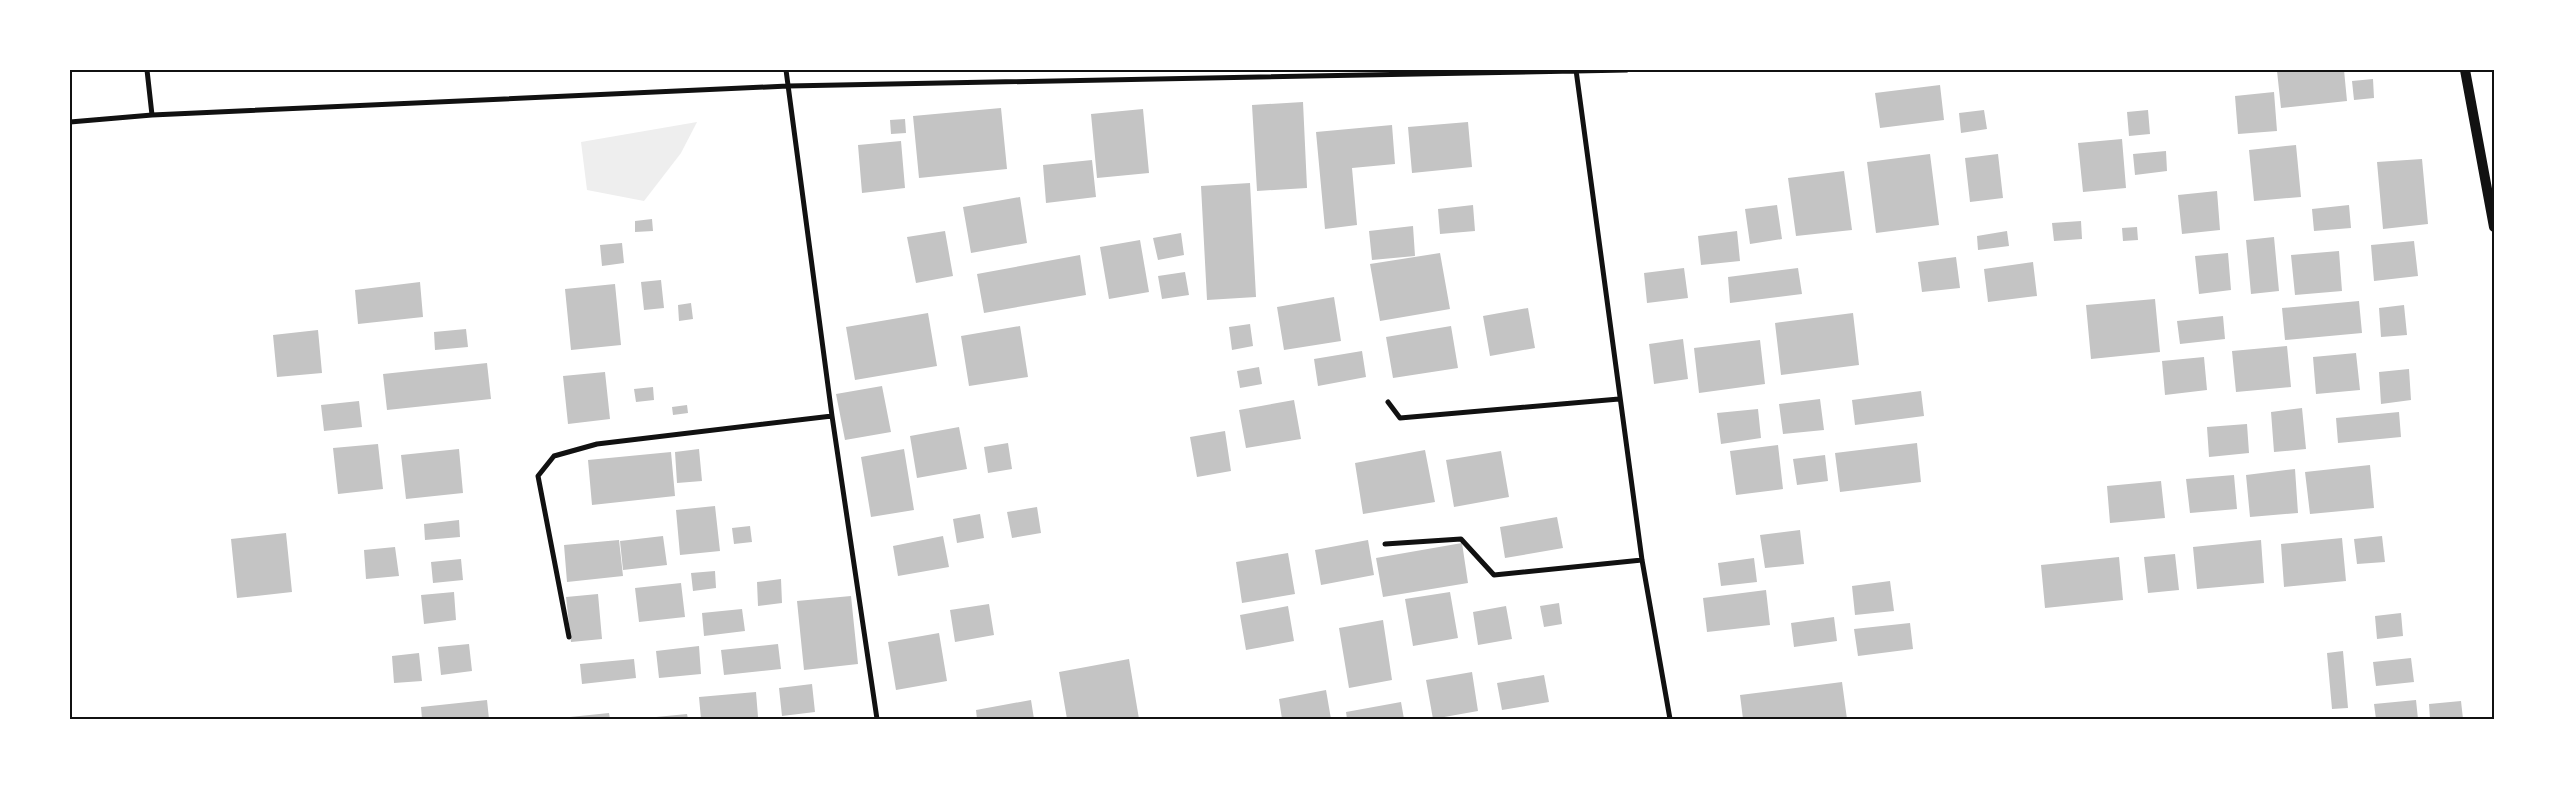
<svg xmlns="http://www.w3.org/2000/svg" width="2564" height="789" viewBox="0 0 2564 789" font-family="'Public Sans',sans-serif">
  <rect width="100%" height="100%" fill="#fff"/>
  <path fill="#eee" d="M697,122L681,153L644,201L587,190L581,142Z"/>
  <path fill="#c4c4c4" d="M2344,70L2347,101L2281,108L2277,71Z
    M2373,79L2374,98L2354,100L2352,81Z
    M1940,85L1944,120L1880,128L1875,93Z
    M2274,92L2277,131L2238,134L2235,96Z
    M1303,102L1307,188L1257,191L1252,105Z
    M1001,108L1007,169L919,178L913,116Z
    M1143,109L1149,173L1097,178L1091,114Z
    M1984,110L1987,129L1961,133L1959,113Z
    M2148,110L2150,134L2129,136L2127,112Z
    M905,119L906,133L891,134L890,120Z
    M1468,122L1472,167L1412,173L1408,127Z
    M1392,125L1395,164L1352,168L1357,225L1325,229L1316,132Z
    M2122,139L2126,188L2083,192L2078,143Z
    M901,141L905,188L862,193L858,145Z
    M2296,145L2301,197L2254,201L2249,150Z
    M2166,151L2167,171L2135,175L2133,154Z
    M1930,154L1939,225L1876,233L1867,162Z
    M1998,154L2003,198L1970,202L1965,158Z
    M2422,159L2428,224L2383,229L2377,162Z
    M1092,160L1096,197L1046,203L1043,165Z
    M1844,171L1852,230L1796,236L1788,178Z
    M1250,183L1256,297L1207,300L1201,186Z
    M2217,191L2220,230L2182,234L2178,195Z
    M1020,197L1027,243L971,253L963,207Z
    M1473,205L1475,231L1440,234L1438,209Z
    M1777,205L1782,239L1750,244L1745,209Z
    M2349,205L2351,228L2314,231L2312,209Z
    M652,219L653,231L635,232V221Z
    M2081,221L2082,239L2054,241L2052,223Z
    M1413,226L1415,256L1372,260L1369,231Z
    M2137,227L2138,240L2123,241L2122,228Z
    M945,231L953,276L916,283L907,237Z
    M1737,231L1740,261L1701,265L1698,236Z
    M2007,231L2009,246L1978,250L1977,236Z
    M1181,233L1184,255L1158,260L1153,238Z
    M2274,237L2279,291L2251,294L2246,240Z
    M1140,240L1149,292L1109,299L1100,247Z
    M2414,241L2418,276L2374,281L2371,245Z
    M622,243L624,263L602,266L600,245Z
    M2339,251L2342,291L2295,295L2291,255Z
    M1440,253L1450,309L1380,321L1370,264Z
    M2228,253L2231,290L2199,294L2195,256Z
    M1080,255L1086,295L984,313L977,274Z
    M1956,257L1960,288L1922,292L1918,262Z
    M2033,262L2037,296L1988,302L1984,269Z
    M1684,268L1688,298L1647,303L1644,273Z
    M1798,268L1802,294L1730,303L1728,277Z
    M1185,272L1189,295L1162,299L1158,276Z
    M661,280L664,308L644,310L641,282Z
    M420,282L423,317L358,324L355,290Z
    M615,284L621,345L571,350L565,289Z
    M1334,297L1341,341L1284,350L1277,307Z
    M2155,299L2160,352L2091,359L2086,305Z
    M2359,301L2362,333L2285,340L2282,308Z
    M691,303L693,319L679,321L678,305Z
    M2404,305L2407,335L2381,337L2379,308Z
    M1528,308L1535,348L1490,356L1483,316Z
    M928,313L937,366L855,380L846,327Z
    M1853,313L1859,365L1781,375L1775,323Z
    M2223,316L2225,339L2180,344L2177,321Z
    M1250,324L1253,346L1232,350L1229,327Z
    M1020,326L1028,377L969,386L961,336Z
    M1451,326L1458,368L1393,378L1386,337Z
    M466,329L468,347L435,350L434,332Z
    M318,330L322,373L277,377L273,335Z
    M1683,339L1688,379L1654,384L1649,344Z
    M1760,340L1765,384L1699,393L1694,348Z
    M2287,346L2291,387L2236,392L2232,351Z
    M1362,351L1366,377L1318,386L1314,359Z
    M2356,353L2360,390L2316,394L2313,357Z
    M2204,357L2207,390L2165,395L2162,361Z
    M487,363L491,399L387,410L383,374Z
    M1259,367L1262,384L1240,388L1237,371Z
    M2409,369L2411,400L2381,404L2379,372Z
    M605,372L610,419L568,424L563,376Z
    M882,386L891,432L845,440L836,394Z
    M653,387L654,400L636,402L634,389Z
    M1921,391L1924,416L1855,425L1852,400Z
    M1820,399L1824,430L1783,434L1779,404Z
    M1294,400L1301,439L1246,448L1239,410Z
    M359,401L362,427L324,431L321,405Z
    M687,405L688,413L673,415L672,407Z
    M2302,408L2306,449L2274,452L2271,412Z
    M1758,409L1761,438L1721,444L1717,413Z
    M2399,412L2401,437L2338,443L2336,418Z
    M2247,424L2249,453L2209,457L2207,427Z
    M959,427L967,469L917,478L910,436Z
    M1225,431L1231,471L1197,477L1190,437Z
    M1008,443L1012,469L988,473L984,447Z
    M1917,443L1921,482L1840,492L1835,453Z
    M378,444L383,489L338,494L333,448Z
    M1778,445L1783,489L1736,495L1730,451Z
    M459,449L463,493L406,499L401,455Z
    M699,449L702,481L677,483L675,452Z
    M904,449L914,510L871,517L861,457Z
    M1425,450L1435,502L1363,514L1355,463Z
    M1501,451L1509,497L1454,507L1446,460Z
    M671,452L675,496L592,505L588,460Z
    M1825,455L1828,481L1797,485L1793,459Z
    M2370,465L2374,508L2310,514L2305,472Z
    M2295,469L2298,513L2250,517L2246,475Z
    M2234,475L2237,509L2190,513L2186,479Z
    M2161,481L2165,518L2110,523L2107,486Z
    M715,506L720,551L680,555L676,510Z
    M1037,507L1041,533L1012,538L1007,512Z
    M980,514L984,538L957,543L953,519Z
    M1557,517L1563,548L1505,558L1500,527Z
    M459,520L460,537L425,540L424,524Z
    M750,526L752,542L734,544L732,528Z
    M1800,530L1804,564L1765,568L1760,535Z
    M286,533L292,592L237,598L231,539Z
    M663,536L667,565L623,570L620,541Z
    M943,536L949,567L898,576L893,546Z
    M2382,536L2385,562L2357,564L2354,539Z
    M2342,538L2346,581L2284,587L2281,544Z
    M619,540L623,576L567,582L564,545Z
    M1368,540L1374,575L1321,585L1315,550Z
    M2261,540L2264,583L2197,589L2193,547Z
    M1462,543L1468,583L1383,597L1376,558Z
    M395,547L399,576L366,579L364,550Z
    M1288,553L1295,594L1242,603L1236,562Z
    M2175,554L2179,590L2148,593L2144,557Z
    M2119,557L2123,600L2045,608L2041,565Z
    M1754,558L1757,582L1721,586L1718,563Z
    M461,559L463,580L433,583L431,562Z
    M715,571L716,588L693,591L691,573Z
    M781,579L782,603L758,606L757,582Z
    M1890,581L1894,611L1855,615L1852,586Z
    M681,583L685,617L639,622L635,588Z
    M1766,590L1770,625L1707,632L1703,598Z
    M454,592L456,620L424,624L421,595Z
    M1450,592L1458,638L1413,646L1405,599Z
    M598,594L602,639L571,642L566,597Z
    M851,596L858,664L804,670L797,601Z
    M1559,603L1562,624L1544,627L1540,606Z
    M989,604L994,635L955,642L950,610Z
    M1288,606L1294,641L1246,650L1240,615Z
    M1506,606L1512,639L1478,645L1473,612Z
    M742,609L745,631L704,636L702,613Z
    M2401,613L2403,636L2377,639L2375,616Z
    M1834,617L1837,641L1794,647L1791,623Z
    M1383,620L1392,680L1349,688L1339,628Z
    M1910,623L1913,649L1858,656L1854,629Z
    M939,633L947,681L896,690L888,642Z
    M469,644L472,671L441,675L438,647Z
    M778,644L781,669L724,675L721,650Z
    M699,646L701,674L659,678L656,651Z
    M2343,651L2348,708L2332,709L2327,653Z
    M419,653L422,681L394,683L392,656Z
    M2411,658L2414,682L2376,686L2373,662Z
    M634,659L636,678L582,684L580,664Z
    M1129,659L1139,719H1067L1059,672Z
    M1472,672L1478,711L1433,719L1426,680Z
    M1544,675L1549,702L1502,710L1497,683Z
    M1842,682L1847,719H1743L1740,695Z
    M812,684L815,712L782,716L779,688Z
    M1326,690L1331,719H1282L1279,699Z
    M756,692L758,717L701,719L699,697Z
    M487,700L489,719H422L421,707Z
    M1031,700L1034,719H977L976,710Z
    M2416,700L2418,719H2376L2374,704Z
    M2461,701L2463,719H2430L2429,704Z
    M1401,702L1404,719H1347L1346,712Z
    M609,713L610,719H570V717Z
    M687,714L688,719H656V717Z"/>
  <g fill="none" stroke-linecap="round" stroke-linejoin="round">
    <path stroke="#111" stroke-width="5" d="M147,70L152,115
      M786,70L832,416L877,719
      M1576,70L1642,560L1670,719
      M70,122L152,115L788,86L1627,70
      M1388,402L1400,418L1619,399
      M1385,544L1461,539L1494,575L1642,560
      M569,637L538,476L554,456L597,444L832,416"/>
    <path stroke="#111" stroke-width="10" d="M2465,70L2494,227"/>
  </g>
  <rect width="2564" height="789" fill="none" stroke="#ffffff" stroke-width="142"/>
  <rect x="71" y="71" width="2422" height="647" fill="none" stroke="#111" stroke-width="2"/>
</svg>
